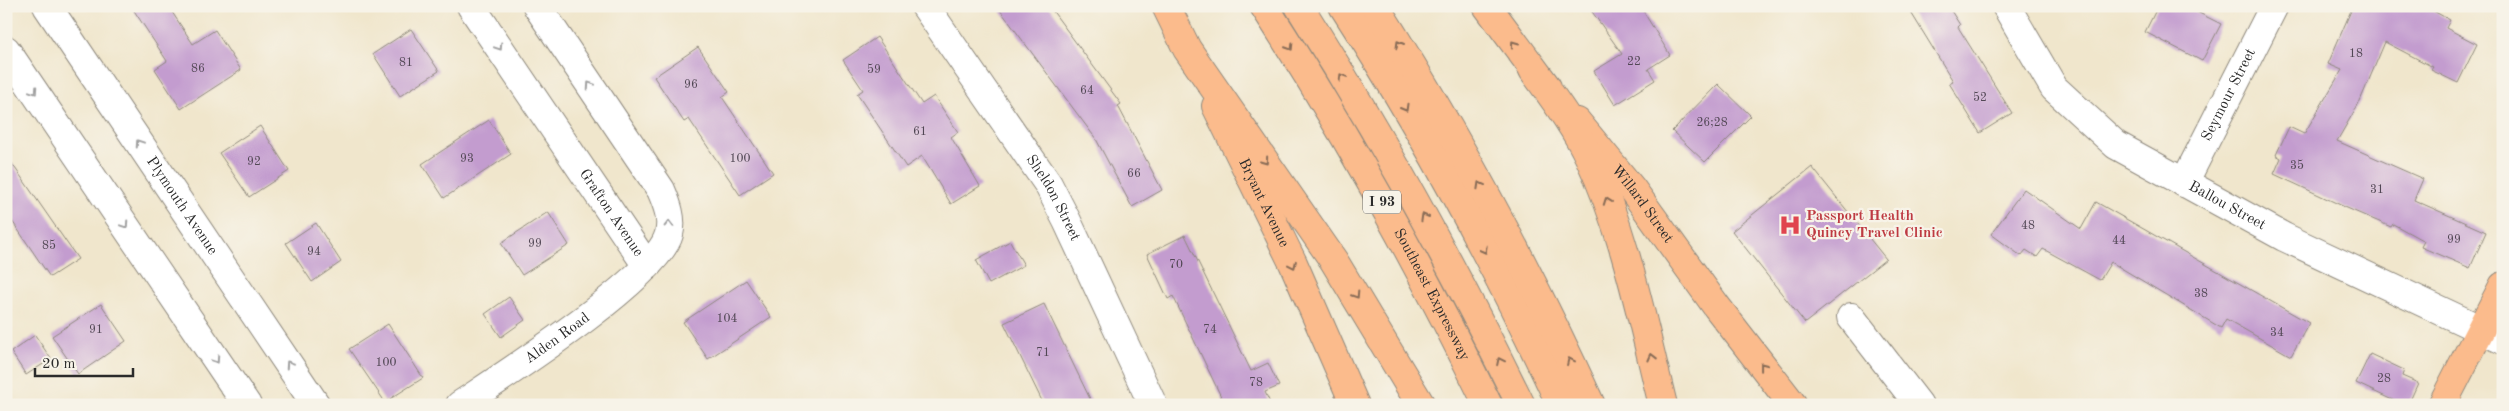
<svg xmlns="http://www.w3.org/2000/svg" width="2509" height="411" viewBox="0 0 2509 411" font-family="'Old Standard TT',serif">
  <rect width="100%" height="100%" fill="#f7f3e8"/>
  <filter id="ink" filterUnits="userSpaceOnUse"><feTurbulence type="fractalNoise" baseFrequency=".02" numOctaves="2"/><feDisplacementMap in="SourceGraphic" scale="10" xChannelSelector="R" yChannelSelector="G"/><feConvolveMatrix kernelMatrix="1 2 1 2 8 2 1 2 1" color-interpolation-filters="sRGB"/></filter>
  <filter id="wash" filterUnits="userSpaceOnUse"><feTurbulence type="fractalNoise" baseFrequency=".0096" numOctaves="4" result="noise"/><feDisplacementMap in="SourceGraphic" scale="20" xChannelSelector="R" yChannelSelector="G"/><feGaussianBlur stdDeviation="1.12" result="paint"/><feColorMatrix in="noise" values="0 0 0 0 0 0 0 0 0 0 0 0 0 0 0 0 0 1.4 0 .05"/><feComposite in="paint" operator="in"/></filter>
  <g filter="url(#wash)">
    <rect width="100%" height="100%" fill="#f0e6cc"/>
    <g id="blocks">
      <path fill="#c39ccf" d="M131,6H168L193,44L215,30L241,70L181,109L155,69L167,61Z
        M997,6H1049L1121,104L1118,106L1162,190L1132,207L1096,139Z
        M1588,6H1640L1670,55L1648,69L1655,80L1615,105L1594,71L1622,54Z
        M1907,6H1948L1960,25L1958,27L2012,113L1980,133L1949,83L1953,81Z
        M2158,6H2185L2221,24L2202,61L2145,32Z
        M2353,6H2424L2450,20L2446,28L2477,44L2458,83L2431,70L2433,67L2385,42L2360,101L2337,141L2423,179L2414,200L2486,232L2470,268L2421,247L2424,241L2393,224L2391,227L2347,208L2274,174L2281,158L2276,155L2289,127L2304,134L2342,70L2328,64Z
        M411,29L439,71L400,96L373,54Z
        M877,37L922,104L934,96L958,132L951,137L980,186L951,204L922,156L906,167L857,94L863,90L843,60Z
        M698,47L729,92L722,97L773,173L740,195L689,119L684,122L654,77Z
        M1718,84L1751,116L1705,162L1672,131Z
        M489,120L511,154L444,198L422,164Z
        M260,126L289,171L249,197L219,153Z
        M6,155L78,259L50,277L6,212Z
        M1812,167L1886,259L1805,323L1732,231Z
        M2024,189L2081,229L2096,202L2309,323L2291,356L2226,319L2221,328L2111,262L2100,280L2043,249L2037,257L2026,250L2021,256L1991,234Z
        M548,212L569,245L522,275L501,243Z
        M316,223L341,262L312,282L286,243Z
        M1185,235L1251,371L1268,363L1279,386L1265,392L1271,405H1225L1173,296L1168,299L1147,254Z
        M1010,241L1024,265L989,284L976,260Z
        M746,280L771,317L708,359L683,322Z
        M509,297L525,320L501,337L485,314Z
        M101,304L126,341L78,374L52,336Z
        M1044,304L1093,405H1044L1004,323Z
        M388,324L423,378L385,402L349,349Z
        M35,335L51,359L26,375L11,352Z
        M2370,354L2404,370L2402,376L2418,383L2408,405H2403L2356,383Z"/>
    </g>
  </g>
  <g filter="url(#ink)">
    <use href="#blocks" fill-opacity="0" stroke="#8e887c" stroke-width="1"/>
    <g fill="none" stroke-linecap="round" stroke-linejoin="round">
      <g stroke="#8e887c" stroke-width="30">
        <g id="minor">
          <path id="s1" d="M47,6L316,405"/>
          <path id="s2" d="M471,6L647,266"/>
          <path id="s3" d="M925,6L1048,184L1067,221L1153,405"/>
          <path id="s4" d="M2006,6L2054,88L2116,145L2284,237L2503,340"/>
          <path d="M6,50L247,405"/>
          <path id="s5" d="M2184,183L2274,6"/>
          <path d="M1851,317L1919,405"/>
          <path id="s6" d="M460,405C502,377 658,277 669,234C673,219 667,204 661,190L537,6"/>
        </g>
      </g>
      <g stroke="#8e887c" stroke-width="30">
        <g id="major">
          <path d="M1487,6L1547,87"/>
          <path id="s7" d="M1216,106L1293,263L1355,405"/>
          <path id="s8" d="M1577,122L1632,189L1717,307L1793,405"/>
          <path d="M2442,405L2503,286"/>
        </g>
      </g>
      <g stroke="#8e887c" stroke-width="30">
        <g id="highway">
          <path d="M1166,6L1187,49L1334,261L1421,405"/>
          <path id="s9" d="M1264,6C1347,134 1421,268 1488,405"/>
          <path d="M1299,6C1381,135 1454,268 1521,405"/>
          <path d="M1343,6C1425,133 1497,268 1561,405"/>
          <path d="M1375,6C1456,133 1528,268 1591,405"/>
          <path d="M1533,70C1553,98 1574,125 1589,157C1626,235 1642,321 1663,405"/>
        </g>
      </g>
      <use href="#minor" stroke="#fff" stroke-width="28"/>
      <use href="#major" stroke="#fbbb8c" stroke-width="28"/>
      <use href="#highway" stroke="#fbbb8c" stroke-width="28"/>
    </g>
    <defs><path id="oneway-chevron" d="M-2-3.5L2.5 0L-2 3.5" fill="none" stroke-width="1.6" stroke-linecap="round" stroke-linejoin="round" transform="scale(1.25)"/></defs>
    <g stroke="#896c57">
      <use href="#oneway-chevron" transform="translate(1399 44) rotate(-120)"/>
      <use href="#oneway-chevron" transform="translate(1514 44) rotate(-126)"/>
      <use href="#oneway-chevron" transform="translate(1290 47) rotate(58)"/>
      <use href="#oneway-chevron" transform="translate(1342 77) rotate(-121)"/>
      <use href="#oneway-chevron" transform="translate(1405 108) rotate(60)"/>
      <use href="#oneway-chevron" transform="translate(1265 161) rotate(55)"/>
      <use href="#oneway-chevron" transform="translate(1480 185) rotate(-119)"/>
      <use href="#oneway-chevron" transform="translate(1607 201) rotate(-110)"/>
      <use href="#oneway-chevron" transform="translate(1424 217) rotate(-120)"/>
      <use href="#oneway-chevron" transform="translate(1484 250) rotate(62)"/>
      <use href="#oneway-chevron" transform="translate(1293 265) rotate(65)"/>
      <use href="#oneway-chevron" transform="translate(1356 295) rotate(57)"/>
      <use href="#oneway-chevron" transform="translate(1652 357) rotate(-104)"/>
      <use href="#oneway-chevron" transform="translate(1500 361) rotate(-116)"/>
      <use href="#oneway-chevron" transform="translate(1570 361) rotate(-115)"/>
      <use href="#oneway-chevron" transform="translate(1763 366) rotate(-128)"/>
    </g>
    <g stroke="#a0a0a0">
      <use href="#oneway-chevron" transform="translate(499 47) rotate(56)"/>
      <use href="#oneway-chevron" transform="translate(590 85) rotate(-124)"/>
      <use href="#oneway-chevron" transform="translate(34 91) rotate(56)"/>
      <use href="#oneway-chevron" transform="translate(139 143) rotate(-124)"/>
      <use href="#oneway-chevron" transform="translate(669 224) rotate(-89)"/>
      <use href="#oneway-chevron" transform="translate(125 225) rotate(56)"/>
      <use href="#oneway-chevron" transform="translate(216 360) rotate(56)"/>
      <use href="#oneway-chevron" transform="translate(289 364) rotate(-124)"/>
    </g>
  </g>
  <defs>
    <g id="hospital-bare" transform="scale(1.725)"><path d="M-5-5h3v3.5h4V-5h3V5h-3V1.5h-4V5h-3Z" fill="#e0444e" stroke="#f7f3e8" stroke-width="2.5" paint-order="stroke"/></g>
  </defs>
  <g fill-rule="evenodd">
    <use href="#hospital-bare" x="1790" y="225"/>
  </g>
  <g text-anchor="middle" dominant-baseline="central" stroke-width="4.5" stroke-linejoin="round" paint-order="stroke">
    <g font-size="12" fill="#514754">
      <text x="2356" y="54">18</text>
      <text x="1634" y="62">22</text>
      <text x="406" y="63">81</text>
      <text x="198" y="69">86</text>
      <text x="874" y="70">59</text>
      <text x="691" y="85">96</text>
      <text x="1087" y="91">64</text>
      <text x="1980" y="98">52</text>
      <text x="1712" y="123">26;28</text>
      <text x="920" y="132">61</text>
      <text x="467" y="159">93</text>
      <text x="740" y="159">100</text>
      <text x="254" y="162">92</text>
      <text x="2297" y="166">35</text>
      <text x="1134" y="174">66</text>
      <text x="2377" y="190">31</text>
      <text x="2028" y="226">48</text>
      <text x="2454" y="240">99</text>
      <text x="2119" y="241">44</text>
      <text x="535" y="244">99</text>
      <text x="49" y="246">85</text>
      <text x="314" y="252">94</text>
      <text x="1176" y="265">70</text>
      <text x="2201" y="294">38</text>
      <text x="727" y="319">104</text>
      <text x="96" y="330">91</text>
      <text x="1210" y="330">74</text>
      <text x="2277" y="333">34</text>
      <text x="1043" y="353">71</text>
      <text x="386" y="363">100</text>
      <text x="2384" y="379">28</text>
      <text x="1256" y="383">78</text>
    </g>
    <rect fill="#f7f3e8" stroke="#686764" stroke-width="1" x="1363" y="190.5" width="38" height="23" rx="4"/>
    <g font-size="14" font-weight="bold" fill="#2b2b2b">
      <text x="1382" y="202">I 93</text>
    </g>
    <g font-size="15" fill="#2b2b2b" stroke="#f7f3e8">
      <text stroke="none"><textPath href="#s5" startOffset="99">Seymour Street</textPath></text>
      <text stroke="none"><textPath href="#s3" startOffset="231">Sheldon Street</textPath></text>
      <text stroke="none"><textPath href="#s7" startOffset="108">Bryant Avenue</textPath></text>
      <text stroke="none"><textPath href="#s8" startOffset="105">Willard Street</textPath></text>
      <text stroke="none"><textPath href="#s1" startOffset="241">Plymouth Avenue</textPath></text>
      <text stroke="none"><textPath href="#s4" startOffset="306">Ballou Street</textPath></text>
      <text stroke="none"><textPath href="#s2" startOffset="250">Grafton Avenue</textPath></text>
      <text stroke="none"><textPath href="#s9" startOffset="334">Southeast Expressway</textPath></text>
      <text stroke="none"><textPath href="#s6" startOffset="118">Alden Road</textPath></text>
    </g>
    <g font-size="15" font-weight="bold" fill="#be3a42" stroke="#f7f3e8" text-anchor="start">
      <text x="1806" y="216">Passport Health<tspan x="1806" dy="17">Quincy Travel Clinic</tspan></text>
    </g>
  </g>
  <rect width="2509" height="411" fill="none" stroke="#f7f3e8" stroke-width="25"/>
  <path d="M35 368v8h98v-8" fill="none" stroke="#2b2b2b" stroke-width="2.5"/>
  <text x="42" y="368" font-size="15" fill="#2b2b2b" stroke="#f7f3e8" stroke-width="4" paint-order="stroke">20 m</text>
</svg>
